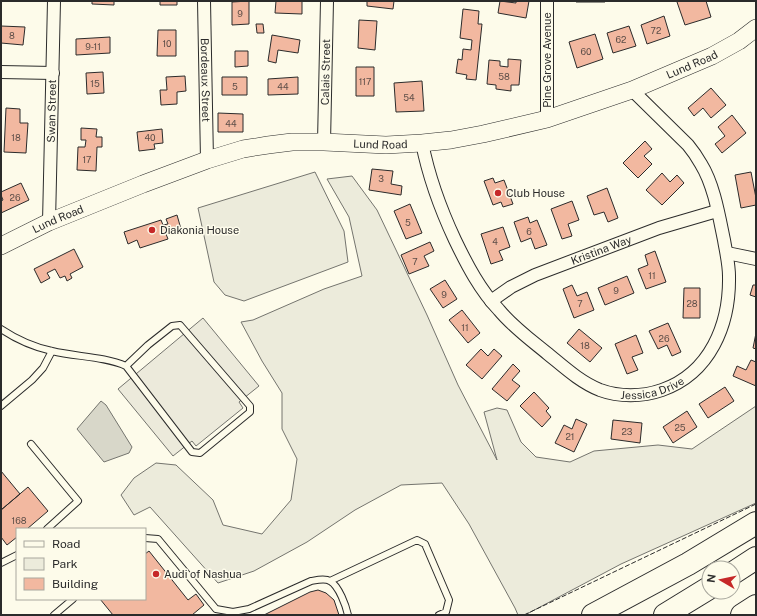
<svg xmlns="http://www.w3.org/2000/svg" width="757" height="616" viewBox="0 0 757 616" font-family="'Public Sans',sans-serif">
  <rect width="100%" height="100%" fill="#fdfbea"/>
  <path fill="#ecebdb" stroke="#74746e" d="M315,172L344,231L348,262L244,301L225,295L214,282L198,208Z
    M352,176L377,210L427,315L458,385L497,460L484,412L497,408L507,410L521,442L536,457L570,462L594,451L658,445L692,449L756,406V503L621,564L525,615H518L515,608L469,524L442,483L401,485L355,510L307,542L254,571L218,583L150,507L134,515L121,495L134,478L156,463L176,465L213,500L223,525L262,534L291,500L297,459L282,429V393L262,361L241,322L253,320L324,289L362,276L349,217L327,179Z"/>
  <path fill="#eceadb" stroke="#74746e" d="M203,318L259,386L239,402L243,408L196,446L192,441L173,456L118,389Z"/>
  <path fill="#d8d7c9" stroke="#74746e" d="M101,401L106,405L132,447L129,453L104,462L77,429Z"/>
  <path fill="#f2b8a0" stroke="#2b2b2b" d="M92,1H114V5L92,4Z
    M160,1H177V5H160Z
    M249,1V24L232,25V2Z
    M276,1H302V14L275,13Z
    M367,1H394L393,9L367,6Z
    M500,1L516,3V1H529L526,18L498,13Z
    M576,1H605V2H576Z
    M679,1H706L711,17L685,25L677,2Z
    M463,9L479,11L478,24H482L476,80L466,79L467,75L456,73L458,59L462,60L463,49L471,50L472,40L460,38Z
    M664,16L670,36L647,44L641,25Z
    M359,20L377,21L375,50L358,48Z
    M256,24H263L264,33H257Z
    M1,26L25,27L23,45L1,43Z
    M629,26L636,46L613,53L607,33Z
    M158,30H176V56H157Z
    M595,34L603,59L577,68L569,42Z
    M272,35L300,40L298,53L278,50L276,63L268,61Z
    M110,37V53L76,55V39Z
    M235,51H248V66L235,67Z
    M508,59L521,60L519,85H511V91L496,89V85L487,84L489,60L500,61V66L508,67Z
    M356,67H374V96H356Z
    M103,72L104,93L87,94L86,73Z
    M185,76L186,91L177,92V104L161,105L160,90H167L166,77Z
    M222,77H247V95H222Z
    M298,77V94L268,95V79Z
    M422,81L424,111L396,112L394,83Z
    M711,88L726,105L711,118L703,108L694,116L688,108Z
    M6,108L20,109V123H28L26,153L4,152Z
    M218,113L243,114V132H218Z
    M732,115L746,133L722,153L715,144L725,136L718,127Z
    M81,128L97,129L96,137H102V147H97L96,171L77,170L78,147H85L86,140H81Z
    M162,129L163,143L154,144L155,149L139,151L137,132Z
    M645,141L652,149L644,156L652,164L638,178L623,163Z
    M372,169L393,171L391,184L402,186L401,195L369,190Z
    M751,172L756,198V205L741,208L735,175Z
    M662,173L670,182L677,175L684,183L662,205L646,190Z
    M493,178L495,183L504,180L513,204L503,207L501,202L493,205L484,181Z
    M21,183L29,200L1,213V201L3,200L1,195V192Z
    M607,188L618,218L608,222L604,212L594,215L587,196Z
    M572,201L579,220L568,224L572,236L562,239L551,209Z
    M410,204L422,233L406,239L394,211Z
    M177,215L181,229L166,234L168,239L140,248L137,240L128,244L124,232L161,220L163,225L168,224L166,219Z
    M528,217L530,223L537,220L547,245L535,249L531,238L521,242L514,222Z
    M503,227L510,247L499,251L503,260L491,264L481,234Z
    M430,242L434,251L424,256L429,266L409,274L401,255Z
    M74,249L83,267L70,274L72,278L67,281L65,276L60,278L55,269L47,273L50,278L41,283L34,269Z
    M655,251L666,282L646,289L638,269L648,265L645,255Z
    M627,276L634,293L605,305L598,288Z
    M445,280L457,299L443,308L430,289Z
    M572,285L577,296L587,292L594,310L574,318L563,289Z
    M753,285H756V297L750,295Z
    M684,288H700V318H683Z
    M462,310L480,333L468,343L449,320Z
    M668,323L681,352L672,356L667,345L658,349L649,331Z
    M579,329L602,348L590,362L567,343Z
    M756,333V349L753,348Z
    M636,335L643,353L632,357L638,370L627,374L615,344Z
    M481,349L488,356L494,349L502,356L482,379L466,365Z
    M751,360L756,362V386L733,376L737,366L746,370Z
    M513,364L520,371L512,380L520,386L507,401L492,389Z
    M725,387L734,401L708,418L699,404Z
    M534,392L549,408L546,411L551,417L542,427L520,406Z
    M687,411L697,427L673,443L663,427Z
    M576,419L587,424L574,452L555,443L564,425L572,429Z
    M613,420L642,423L640,443L611,439Z
    M1,471L20,494L1,510Z
    M28,487L48,511L27,529H17V537L7,545L1,537V510Z
    M149,551L188,600L196,594L204,605L192,615H113L100,599H145V554Z
    M318,590L326,593L334,600L339,615H264L310,592Z"/>
  <g fill="none" stroke-linecap="round" stroke-linejoin="round">
    <g stroke="#2b2b2b" stroke-width="8">
      <path id="lane" d="M1,329C16,339 34,347 52,351C76,357 103,356 126,366L192,452L200,453L250,412V406L180,325L172,326L148,345L126,366
        M1,406L32,380L43,368L52,351
        M31,444L78,501L47,529
        M145,538L158,539L216,609L233,612L249,609L311,581C317,580 325,578 330,581C339,586 346,606 348,615
        M1,563L17,555
        M330,581L417,540L425,544L449,600L446,612L439,615
        M54,615L73,599"/>
    </g>
    <g stroke="#2b2b2b" stroke-width="14">
      <g id="street">
        <path id="s1" d="M204,1L207,160"/>
        <path d="M1,72L53,73"/>
        <path d="M547,119V1"/>
        <path id="s2" d="M324,142L327,1"/>
        <path id="s3" d="M422,143C429,178 440,208 455,240C467,265 480,290 499,310C513,327 531,340 548,354C564,367 580,382 600,390C619,397 642,397 662,390C710,373 730,325 729,276C729,264 726,252 724,240C719,216 714,185 701,164C697,157 693,151 688,145L632,90"/>
        <path id="s4" d="M49,222L54,1"/>
        <path d="M727,253L756,259"/>
        <path id="s5" d="M491,301L511,287L535,275L659,228L717,211"/>
      </g>
    </g>
    <g stroke="#2b2b2b" stroke-width="18">
      <g id="secondary">
        <path id="s6" d="M1,246L49,222L143,184L207,160L243,149L268,145L292,142H324L386,145L422,143L451,140L483,134L547,119L632,90L712,56L739,41L756,28"/>
      </g>
    </g>
    <g stroke="#2b2b2b" stroke-width="24">
      <path id="highway" d="M733,573L756,558
        M593,615L688,564L756,523
        M665,615L709,588
        M742,615L756,606"/>
    </g>
    <use href="#lane" stroke="#fdfbea" stroke-width="6"/>
    <use href="#street" stroke="#fdfbea" stroke-width="12"/>
    <use href="#secondary" stroke="#fdfbea" stroke-width="17"/>
    <use href="#highway" stroke="#fdfbea" stroke-width="22"/>
    <path stroke="#2b2b2b" stroke-width="1" stroke-dasharray="5 2" stroke-linecap="butt" d="M524,615L756,504"/>
  </g>
  <g fill="#c62828" stroke="#fdfbea" stroke-width="1.5">
    <circle cx="498" cy="193" r="4"/>
    <circle cx="152" cy="230" r="4"/>
    <circle cx="156" cy="574" r="4"/>
  </g>
  <g text-anchor="middle" dominant-baseline="central" stroke-width="3" stroke-linejoin="round" paint-order="stroke">
    <g font-size="9" fill="#5d4e48">
      <text x="240" y="13">9</text>
      <text x="656" y="30">72</text>
      <text x="12" y="35">8</text>
      <text x="621" y="39">62</text>
      <text x="167" y="43">10</text>
      <text x="93" y="46">9-11</text>
      <text x="586" y="51">60</text>
      <text x="504" y="76">58</text>
      <text x="365" y="81">117</text>
      <text x="95" y="83">15</text>
      <text x="235" y="86">5</text>
      <text x="283" y="86">44</text>
      <text x="409" y="97">54</text>
      <text x="231" y="123">44</text>
      <text x="16" y="137">18</text>
      <text x="150" y="137">40</text>
      <text x="87" y="159">17</text>
      <text x="381" y="178">3</text>
      <text x="15" y="197">26</text>
      <text x="408" y="222">5</text>
      <text x="529" y="231">6</text>
      <text x="495" y="241">4</text>
      <text x="415" y="261">7</text>
      <text x="652" y="275">11</text>
      <text x="616" y="290">9</text>
      <text x="444" y="294">9</text>
      <text x="580" y="303">7</text>
      <text x="692" y="303">28</text>
      <text x="465" y="327">11</text>
      <text x="664" y="338">26</text>
      <text x="585" y="345">18</text>
      <text x="680" y="427">25</text>
      <text x="627" y="431">23</text>
      <text x="570" y="436">21</text>
      <text x="19" y="520">168</text>
    </g>
    <g font-size="11" fill="#2b2b2b" stroke="#fdfbea">
      <text transform="translate(547 60) rotate(-90)">Pine Grove Avenue</text>
      <text stroke="none"><textPath href="#s6" startOffset="723">Lund Road</textPath></text>
      <text stroke="none"><textPath href="#s2" startOffset="70">Calais Street</textPath></text>
      <text stroke="none"><textPath href="#s1" startOffset="79">Bordeaux Street</textPath></text>
      <text stroke="none"><textPath href="#s4" startOffset="111">Swan Street</textPath></text>
      <text stroke="none"><textPath href="#s6" startOffset="399">Lund Road</textPath></text>
      <text stroke="none"><textPath href="#s6" startOffset="63">Lund Road</textPath></text>
      <text stroke="none"><textPath href="#s5" startOffset="122">Kristina Way</textPath></text>
      <text stroke="none"><textPath href="#s3" startOffset="369">Jessica Drive</textPath></text>
    </g>
    <g font-size="11" fill="#2b2b2b" stroke="#fdfbea" text-anchor="start">
      <text x="506" y="193">Club House</text>
      <text x="160" y="230">Diakonia House</text>
      <text x="164" y="574">Audi of Nashua</text>
    </g>
  </g>
  <rect width="757" height="616" fill="none" stroke="#2b2b2b" stroke-width="4"/>
  <rect x="16" y="528" width="130" height="72" fill="#fdfbea" stroke="#a9a89e"/>
  <rect x="24" y="541" width="20" height="6" fill="#fdfbea" stroke="#a9a89e"/>
  <text x="52" y="548" font-size="12" fill="#2b2b2b">Road</text>
  <rect x="24" y="558" width="20" height="12" fill="#ecebdb" stroke="#a9a89e"/>
  <text x="52" y="568" font-size="12" fill="#2b2b2b">Park</text>
  <rect x="24" y="578" width="20" height="12" fill="#f2b8a0" stroke="#a9a89e"/>
  <text x="52" y="588" font-size="12" fill="#2b2b2b">Building</text>
  <g transform="translate(721 580) rotate(279)"><circle r="19" fill="#fdfbea" stroke="#a9a89e"/>
  <path d="M0-3L7 15L0 10L-7 15Z" fill="#c62828"/>
  <text y="-6" font-size="11" font-weight="bold" text-anchor="middle" fill="#2b2b2b">N</text>
  </g>
</svg>
